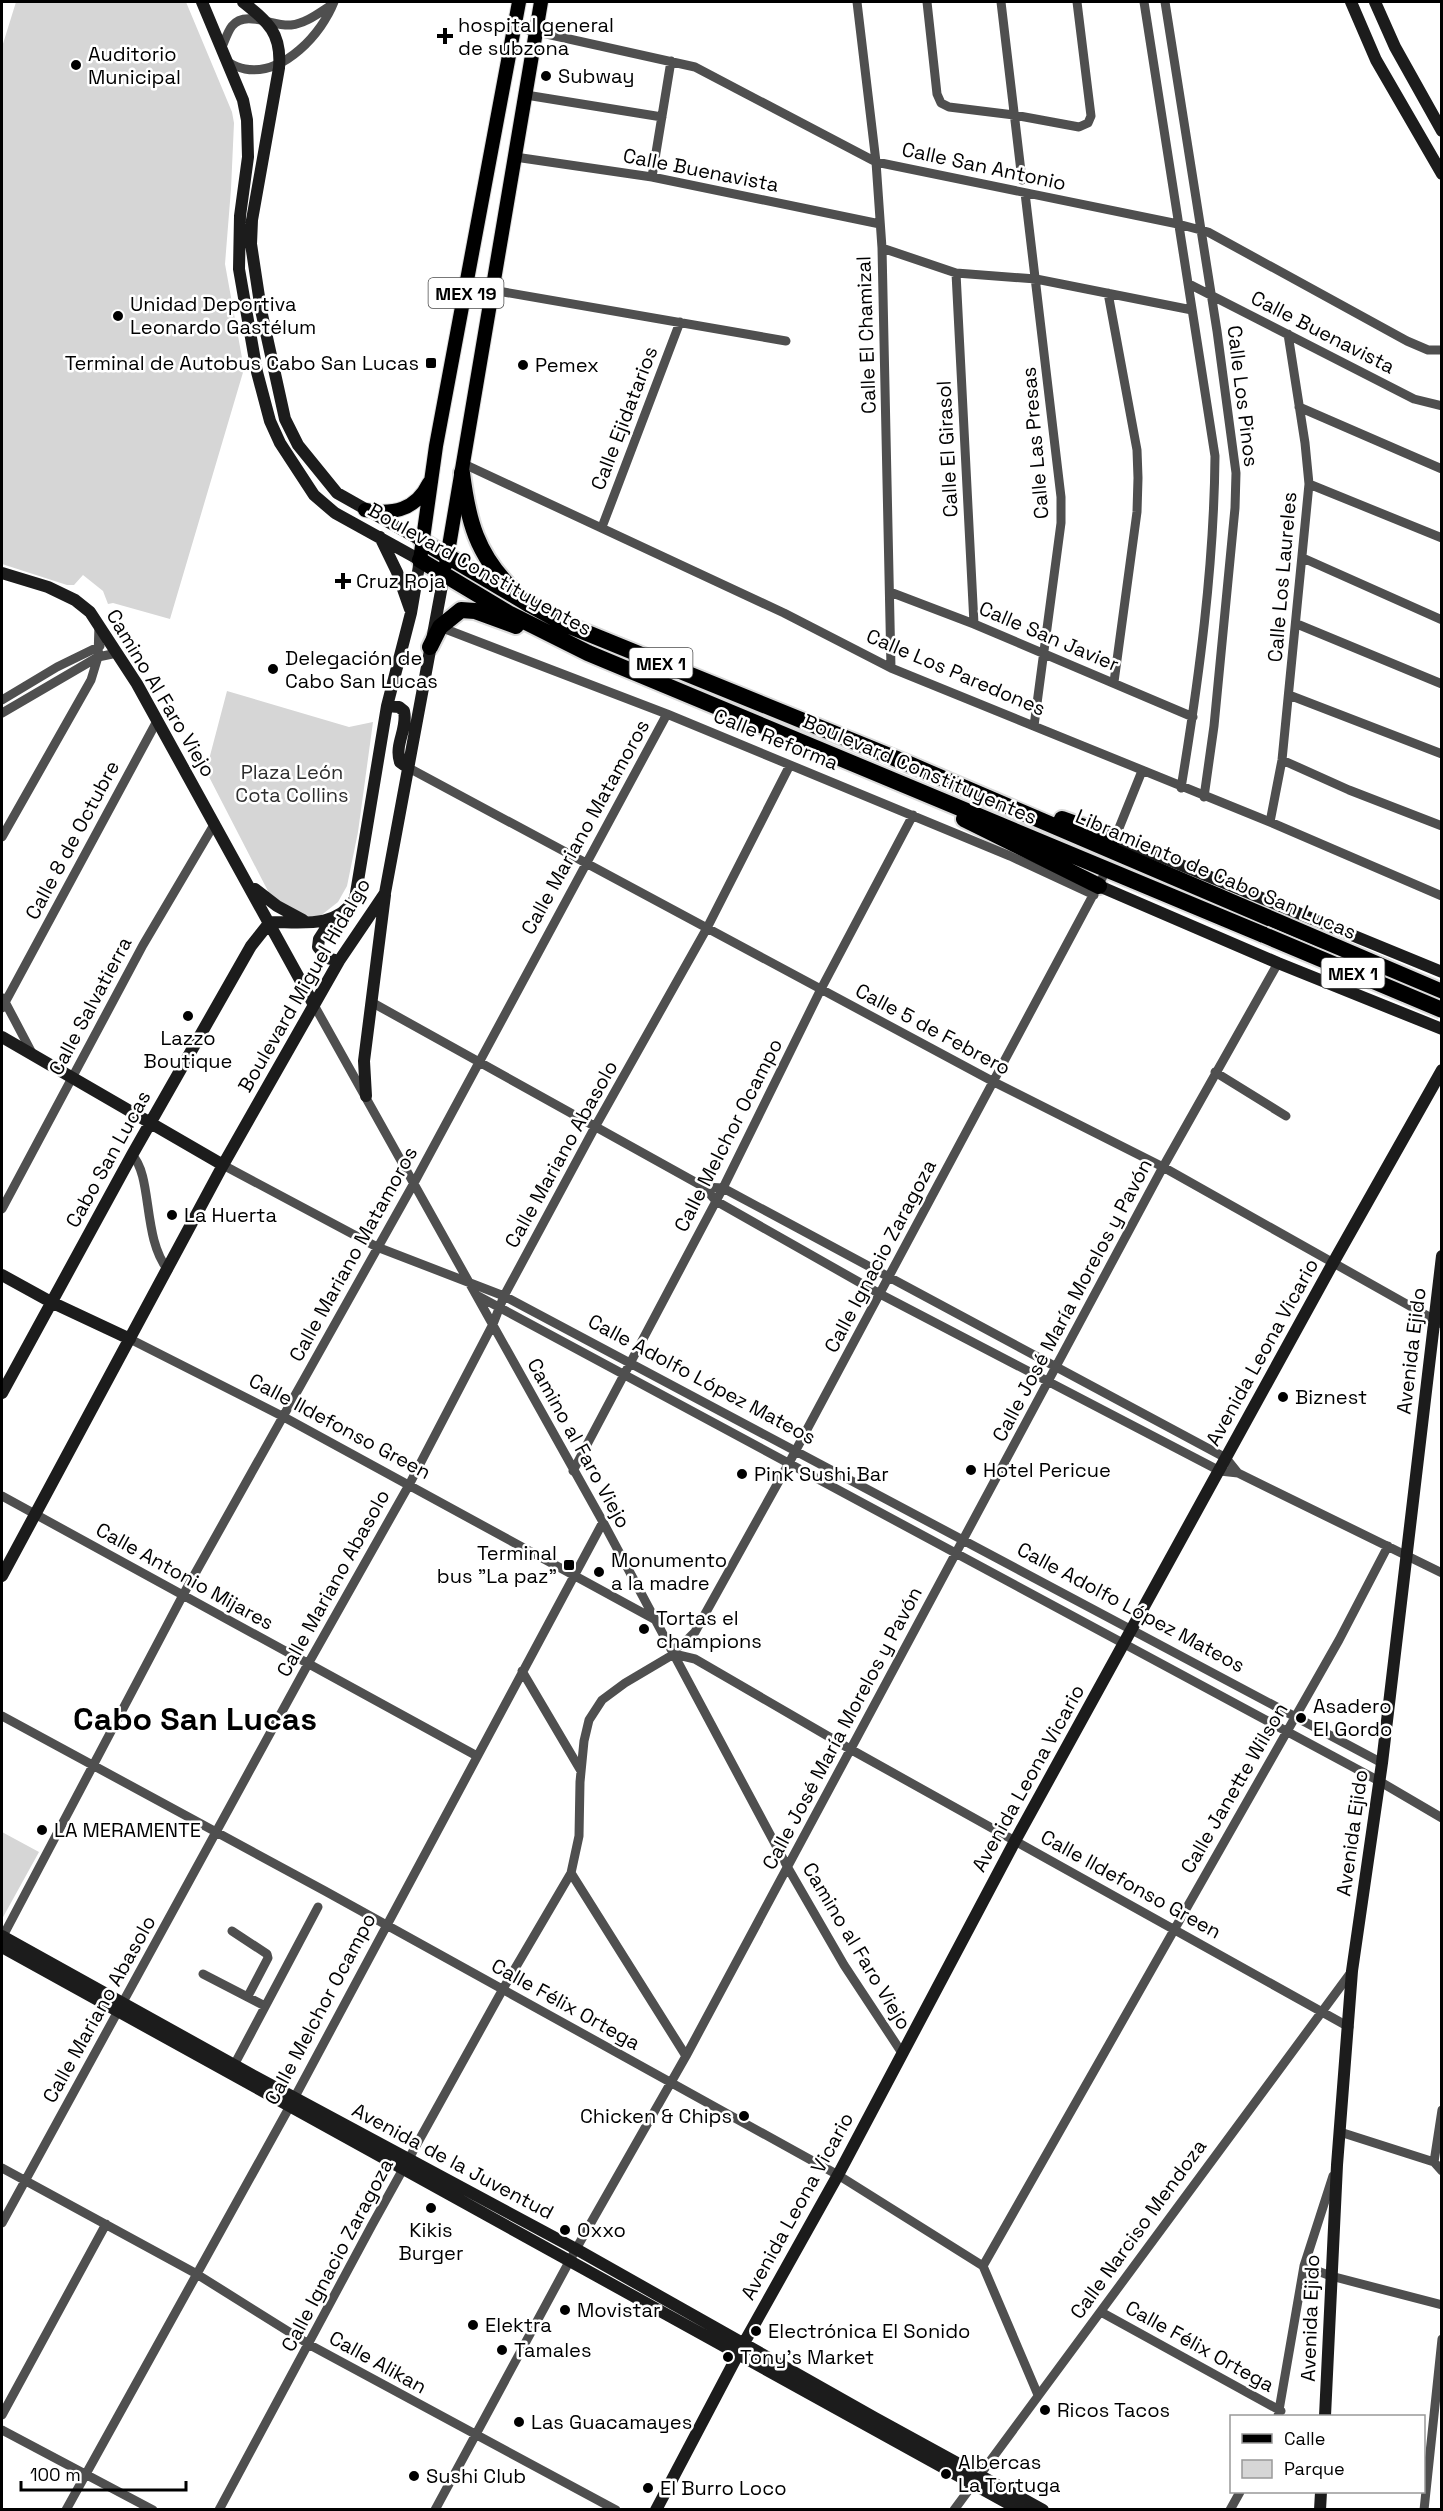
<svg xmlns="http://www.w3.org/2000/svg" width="1443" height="2511" viewBox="0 0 1443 2511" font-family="'Space Grotesk',sans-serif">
  <rect width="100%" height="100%" fill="#fff"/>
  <path fill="#d6d6d6" d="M16,2H186L232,112L234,123L231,189L225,264L244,369L170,619L113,603L108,604L103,591L83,575L74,585H67L2,564V47Z
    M227,691L349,727L373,722L358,832L347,886L338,902L319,917L298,916L270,895L206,771Z
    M2,1832L39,1852L2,1919Z"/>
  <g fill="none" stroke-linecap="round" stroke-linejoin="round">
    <g stroke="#dbdbdb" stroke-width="16">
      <path id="primary" d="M365,510C393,515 416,510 429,483
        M420,560L436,446L519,2
        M446,564L541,2"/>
    </g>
    <g stroke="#dbdbdb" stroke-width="20">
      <path id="highway" d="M462,473C468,521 477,554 511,588
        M422,541L530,605L565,624L909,764L1442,992
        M420,560L510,614L588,653L1264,935
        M430,647L440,627L461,610L475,611L516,626
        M964,819L1099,886
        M1062,819L1115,838"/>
    </g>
    <path stroke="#4f4f4f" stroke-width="9" d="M857,2L876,162L882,248L891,668
      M927,2L937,94L941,103L949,107L1014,115L1079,127L1088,123L1091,116L1077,2
      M1001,2L1022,180
      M1144,2L1215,456C1214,567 1199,679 1181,788
      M1165,2L1217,331L1236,473L1235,508L1214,726L1204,797
      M515,27L695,67L876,162L1178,224L1208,232L1407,341L1428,350H1442
      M222,47C225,40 228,31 232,26C245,9 274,27 291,25C307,23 320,12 333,4
      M228,62C233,65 239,68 245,69C284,76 322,33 334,2
      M526,95L662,117
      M515,157L652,177L880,224
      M652,177L671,61
      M1025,193L1061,497V523L1034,726
      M882,248L956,273L1036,279L1192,310
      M956,273L974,624
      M1189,284L1414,399L1442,406
      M492,290L786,341
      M1108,293L1137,450L1138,478L1137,512L1114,682
      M1299,407L1442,469
      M464,464L784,613L891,668L1270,822L1442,896
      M1309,484L1442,538
      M602,527L680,322
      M1303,558L1442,620
      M890,592L974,624L1193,717
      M1297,624L1442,684
      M440,627L667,714L1010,856L1094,895
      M1289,695L1442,754
      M2,700L57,667L100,646
      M2,713L98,657L117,653
      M1282,760L1349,790L1442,826
      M407,767L994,1082L1163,1167L1442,1324
      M1270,822L1282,760L1309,484L1305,443L1288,334
      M2,837L91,680L98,657L99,625
      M1115,838L1142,771
      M3,998L32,1053
      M373,1003L704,1187L716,1201L880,1294L1220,1471L1238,1473L1442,1573
      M314,1005L603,1522L788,1868L844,1965L902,2053
      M2,1008L157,721
      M1215,1072L1286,1116
      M132,1155C153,1176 142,1238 168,1270
      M223,1165L377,1247L504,1296L1382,1763
      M704,1187L723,1188L1226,1458L1238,1473
      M2,1209L143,945L215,823
      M478,1296L1379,1781L1442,1818
      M130,1339L282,1416L654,1619
      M573,1471L723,1188L821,989L913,815
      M2,1496L477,1756
      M672,1650L683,1644L695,1632L789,1463L1107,869
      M522,1671L581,1771
      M2,1716L325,1891L838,2175L983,2266L1038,2395
      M571,1873L686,2056
      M232,1931L267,1954L268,1958L248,1996
      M2,1938L183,1595L414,1183L667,714
      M203,1974L265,2006
      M232,2069L318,1907
      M1340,2132L1434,2162L1442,2171
      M1434,2162L1442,2110
      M2,2168L195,2273L310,2345L616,2510
      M2,2223L308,1664L409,1485L493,1324L504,1296L595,1127L707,928L790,765
      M983,2266L1339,1640L1388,1546
      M1304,2266L1331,2276L1442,2305
      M1101,2312L1281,2411
      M2,2415L106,2224
      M1278,2416L1304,2266L1333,2176
      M2,2430L153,2510
      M66,2510L290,2106L603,1522
      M219,2510L372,2225L503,1989L571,1873L579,1836L580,1782L584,1741L589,1720L602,1700L625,1683L674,1654L695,1659L850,1749L1349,2027
      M435,2510L576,2249L686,2056L1163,1167L1278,963
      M954,2510L1352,1971
      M1230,2510L1240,2492
      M1424,2510L1442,2339"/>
    <path stroke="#1c1c1c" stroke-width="12" d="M243,2C268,22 282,33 279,68L252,220L251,244L261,310L285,419L298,445L337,493L422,541
      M1351,2L1376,60L1442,174
      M1375,2L1395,47L1442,131
      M380,537L397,572L410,609
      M2,573L48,587L75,600L90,612L137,684L314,1005
      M387,706L399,707L404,711C408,729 394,744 400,762L407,767
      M1115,838L1442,972
      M1099,886L1278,963L1442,1029
      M255,889L277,906L303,920
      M332,919L319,939L318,947L327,958L339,961
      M2,1037L223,1165
      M366,1096L364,1061L385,895
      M2,1275L51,1302L130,1339
      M2,1393L132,1155L251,946L270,922C301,922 336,929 355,899L387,706L411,613L420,560L335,513L314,495L280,443L270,421L257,372L239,269L240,216L248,157L247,120L243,100L202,2
      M2,1576L223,1165L339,961L385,893L444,575
      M2,1936L254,2076L576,2249L875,2418L1043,2510
      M2,1947L1020,2510
      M1325,2416L1337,2165L1352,1971L1382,1763L1442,1256
      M656,2510L744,2343L838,2175L1015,1841L1333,1263L1442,1070
      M1320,2510L1321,2492"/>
    <use href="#primary" stroke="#000" stroke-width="14"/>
    <use href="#highway" stroke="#000" stroke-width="16"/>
    <g stroke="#dbdbdb" stroke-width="20" stroke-linecap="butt">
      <path id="highway-bridge" d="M1264,935L1442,1010"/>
    </g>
    <use href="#highway-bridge" stroke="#000" stroke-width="16"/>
  </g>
  <g fill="#000" stroke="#fff" stroke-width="2">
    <path d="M442 27h6v6h6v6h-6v6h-6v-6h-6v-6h6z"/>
    <circle cx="76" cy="65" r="6"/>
    <circle cx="546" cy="76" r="6"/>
    <circle cx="118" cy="316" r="6"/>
    <rect x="425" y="357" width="12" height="12" rx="3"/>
    <circle cx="523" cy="365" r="6"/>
    <path d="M340 572h6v6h6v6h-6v6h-6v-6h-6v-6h6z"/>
    <circle cx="273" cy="669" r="6"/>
    <circle cx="188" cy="1016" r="6"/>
    <circle cx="172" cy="1215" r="6"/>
    <circle cx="1283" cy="1397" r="6"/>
    <circle cx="971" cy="1470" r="6"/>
    <circle cx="742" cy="1474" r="6"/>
    <rect x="563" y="1559" width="12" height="12" rx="3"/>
    <circle cx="599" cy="1572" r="6"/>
    <circle cx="644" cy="1629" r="6"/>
    <circle cx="1301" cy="1718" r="6"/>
    <circle cx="42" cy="1830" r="6"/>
    <circle cx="744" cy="2116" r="6"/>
    <circle cx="431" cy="2208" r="6"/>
    <circle cx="565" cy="2230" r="6"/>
    <circle cx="565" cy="2310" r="6"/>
    <circle cx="473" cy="2325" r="6"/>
    <circle cx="756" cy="2331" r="6"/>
    <circle cx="502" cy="2350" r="6"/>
    <circle cx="728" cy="2357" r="6"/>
    <circle cx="1045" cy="2410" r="6"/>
    <circle cx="519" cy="2422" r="6"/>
    <circle cx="946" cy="2474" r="6"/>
    <circle cx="414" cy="2476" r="6"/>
    <circle cx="648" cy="2488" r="6"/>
  </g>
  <g text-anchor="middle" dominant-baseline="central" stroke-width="5" stroke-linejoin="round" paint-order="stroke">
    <g fill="#fff" stroke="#4c4c4c" stroke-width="1.5">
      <rect x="428.5" y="278" width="75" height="30" rx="4.5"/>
      <rect x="629.5" y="648" width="63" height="30" rx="4.5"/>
      <rect x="1321.5" y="958" width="63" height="30" rx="4.5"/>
    </g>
    <g font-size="18" font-weight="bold" fill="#000">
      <text x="466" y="293">MEX 19</text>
      <text x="661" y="663">MEX 1</text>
      <text x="1353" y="973">MEX 1</text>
    </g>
    <g font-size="20" fill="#000" stroke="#fff" text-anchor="start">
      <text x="458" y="25">hospital general<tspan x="458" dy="23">de subzona</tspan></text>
      <text x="88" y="54">Auditorio<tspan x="88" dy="23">Municipal</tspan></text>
      <text x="558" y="76">Subway</text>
      <text x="130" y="304">Unidad Deportiva<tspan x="130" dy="23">Leonardo Gastélum</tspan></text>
      <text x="419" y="363" text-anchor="end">Terminal de Autobus Cabo San Lucas</text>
      <text x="535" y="365">Pemex</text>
      <text x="356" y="581">Cruz Roja</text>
      <text x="285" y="658">Delegación de<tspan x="285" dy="23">Cabo San Lucas</tspan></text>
      <text x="188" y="1038" text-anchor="middle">Lazzo<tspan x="188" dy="23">Boutique</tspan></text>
      <text x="184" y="1215">La Huerta</text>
      <text x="1295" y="1397">Biznest</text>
      <text x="983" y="1470">Hotel Pericue</text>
      <text x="754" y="1474">Pink Sushi Bar</text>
      <text x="557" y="1553" text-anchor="end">Terminal<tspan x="557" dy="23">bus "La paz"</tspan></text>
      <text x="611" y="1560">Monumento<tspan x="611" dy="23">a la madre</tspan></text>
      <text x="656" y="1618">Tortas el<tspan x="656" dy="23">champions</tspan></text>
      <text x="1313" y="1706">Asadero<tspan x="1313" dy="23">El Gordo</tspan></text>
      <text x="54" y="1830">LA MERAMENTE</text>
      <text x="732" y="2116" text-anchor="end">Chicken &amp; Chips</text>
      <text x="431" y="2230" text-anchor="middle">Kikis<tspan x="431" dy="23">Burger</tspan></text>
      <text x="577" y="2230">Oxxo</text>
      <text x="577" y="2310">Movistar</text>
      <text x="485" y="2325">Elektra</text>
      <text x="768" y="2331">Electrónica El Sonido</text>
      <text x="514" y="2350">Tamales</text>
      <text x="740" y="2357">Tony's Market</text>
      <text x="1057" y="2410">Ricos Tacos</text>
      <text x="531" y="2422">Las Guacamayes</text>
      <text x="958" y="2462">Albercas<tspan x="958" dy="23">La Tortuga</tspan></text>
      <text x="426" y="2476">Sushi Club</text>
      <text x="660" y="2488">El Burro Loco</text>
    </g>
    <g font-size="20" fill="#000" stroke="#fff">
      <text transform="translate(984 166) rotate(12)">Calle San Antonio</text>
      <text transform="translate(701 170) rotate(11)">Calle Buenavista</text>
      <text transform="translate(1323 332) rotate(27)">Calle Buenavista</text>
      <text transform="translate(866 335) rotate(-92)">Calle El Chamizal</text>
      <text transform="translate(1243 396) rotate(83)">Calle Los Pinos</text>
      <text transform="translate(624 418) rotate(-69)">Calle Ejidatarios</text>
      <text transform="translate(1035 443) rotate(-95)">Calle Las Presas</text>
      <text transform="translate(947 449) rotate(-93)">Calle El Girasol</text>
      <text transform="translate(480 569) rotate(29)">Boulevard Constituyentes</text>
      <text transform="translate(1282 577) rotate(-85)">Calle Los Laureles</text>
      <text transform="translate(1049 636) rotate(23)">Calle San Javier</text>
      <text transform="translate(956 672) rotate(23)">Calle Los Paredones</text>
      <text transform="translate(161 693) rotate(59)">Camino Al Faro Viejo</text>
      <text transform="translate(776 739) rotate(22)">Calle Reforma</text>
      <text transform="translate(920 769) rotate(23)">Boulevard Constituyentes</text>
      <text transform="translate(585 827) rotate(-61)">Calle Mariano Matamoros</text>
      <text transform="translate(72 840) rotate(-62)">Calle 8 de Octubre</text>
      <text transform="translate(1216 874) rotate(23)">Libramiento de Cabo San Lucas</text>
      <text transform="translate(304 985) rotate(-60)">Boulevard Miguel Hidalgo</text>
      <text transform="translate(90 1006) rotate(-62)">Calle Salvatierra</text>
      <text transform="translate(933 1029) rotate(28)">Calle 5 de Febrero</text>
      <text transform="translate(728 1135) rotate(-63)">Calle Melchor Ocampo</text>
      <text transform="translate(561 1154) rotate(-61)">Calle Mariano Abasolo</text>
      <text transform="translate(108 1159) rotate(-61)">Cabo San Lucas</text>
      <text transform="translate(353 1254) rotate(-61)">Calle Mariano Matamoros</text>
      <text transform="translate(880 1256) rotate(-62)">Calle Ignacio Zaragoza</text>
      <text transform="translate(1072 1300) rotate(-62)">Calle José María Morelos y Pavón</text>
      <text transform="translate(1411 1351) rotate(-83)">Avenida Ejido</text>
      <text transform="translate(1262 1352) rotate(-61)">Avenida Leona Vicario</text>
      <text transform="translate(702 1379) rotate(28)">Calle Adolfo López Mateos</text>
      <text transform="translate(340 1426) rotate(28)">Calle Ildefonso Green</text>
      <text transform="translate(579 1443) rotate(61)">Camino al Faro Viejo</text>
      <text transform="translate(185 1576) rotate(29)">Calle Antonio Mijares</text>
      <text transform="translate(333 1583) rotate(-61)">Calle Mariano Abasolo</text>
      <text transform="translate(1131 1607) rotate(28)">Calle Adolfo López Mateos</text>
      <text transform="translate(842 1728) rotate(-62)">Calle José María Morelos y Pavón</text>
      <text transform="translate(1028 1778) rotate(-61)">Avenida Leona Vicario</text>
      <text transform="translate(1234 1788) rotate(-60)">Calle Janette Wilson</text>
      <text transform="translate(1352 1833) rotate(-82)">Avenida Ejido</text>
      <text transform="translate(1131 1884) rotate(29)">Calle Ildefonso Green</text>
      <text transform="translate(857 1946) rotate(59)">Camino al Faro Viejo</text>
      <text transform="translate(566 2004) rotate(29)">Calle Félix Ortega</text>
      <text transform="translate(99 2009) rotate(-61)">Calle Mariano Abasolo</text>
      <text transform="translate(320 2009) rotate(-62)">Calle Melchor Ocampo</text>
      <text transform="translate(453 2161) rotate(28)">Avenida de la Juventud</text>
      <text transform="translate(797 2206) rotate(-61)">Avenida Leona Vicario</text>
      <text transform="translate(1138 2229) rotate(-54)">Calle Narciso Mendoza</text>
      <text transform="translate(337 2255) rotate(-62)">Calle Ignacio Zaragoza</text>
      <text transform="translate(1310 2318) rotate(-88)">Avenida Ejido</text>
      <text transform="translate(1200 2346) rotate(29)">Calle Félix Ortega</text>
      <text transform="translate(378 2362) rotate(29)">Calle Alikan</text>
    </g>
    <g font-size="20" fill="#2d2d2d" stroke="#fff">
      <text x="292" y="772">Plaza León<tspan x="292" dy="23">Cota Collins</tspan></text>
    </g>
    <g font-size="32" font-weight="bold" fill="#000" stroke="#fff">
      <text x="195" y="1719">Cabo San Lucas</text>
    </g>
  </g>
  <rect width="1443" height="2511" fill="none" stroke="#000000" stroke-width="6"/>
  <rect x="1230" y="2415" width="195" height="78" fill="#ffffff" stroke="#999999" stroke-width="1.5"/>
  <rect x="1242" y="2434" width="30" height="9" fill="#000000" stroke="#999999" stroke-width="1.5"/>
  <text x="1284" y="2445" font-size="18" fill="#000000">Calle</text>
  <rect x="1242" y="2460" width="30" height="18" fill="#d6d6d6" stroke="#999999" stroke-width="1.5"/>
  <text x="1284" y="2475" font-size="18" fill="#000000">Parque</text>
  <path d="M21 2481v9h165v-9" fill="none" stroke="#000000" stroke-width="3"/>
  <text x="30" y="2481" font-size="18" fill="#000000" stroke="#ffffff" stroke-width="4.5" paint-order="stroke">100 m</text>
</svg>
